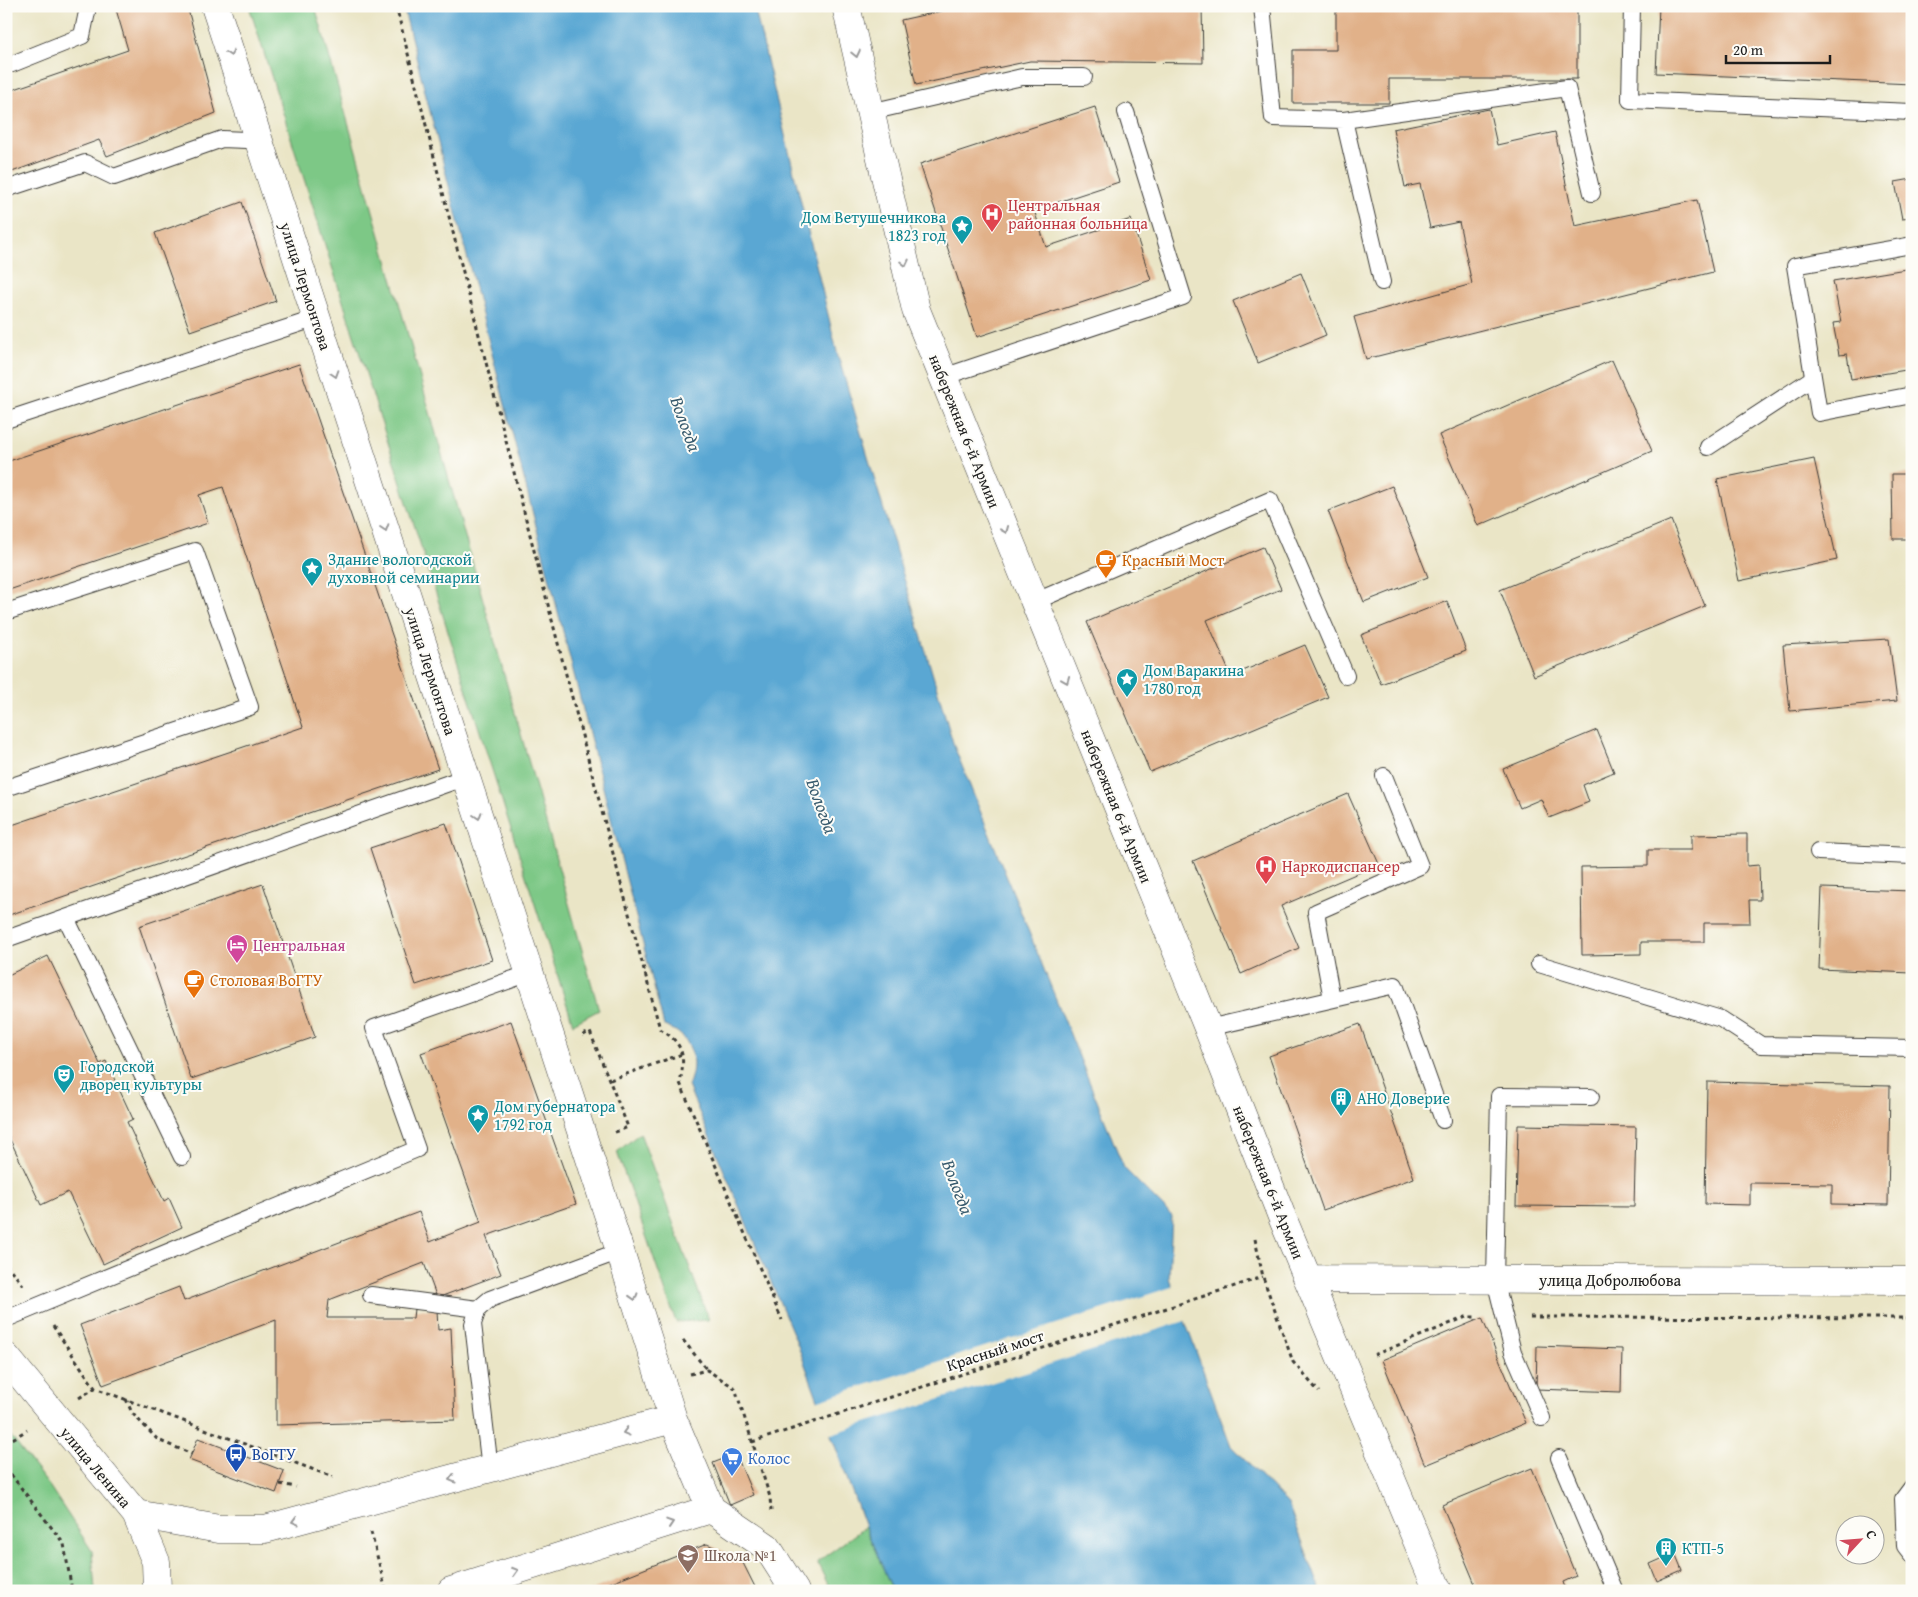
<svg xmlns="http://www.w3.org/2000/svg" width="1918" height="1597" viewBox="0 0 1918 1597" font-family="'Gentium Book Plus',serif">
  <rect width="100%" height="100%" fill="#fdfcf7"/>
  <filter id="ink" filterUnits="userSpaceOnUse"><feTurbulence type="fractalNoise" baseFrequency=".02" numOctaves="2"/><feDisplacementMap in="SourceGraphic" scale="10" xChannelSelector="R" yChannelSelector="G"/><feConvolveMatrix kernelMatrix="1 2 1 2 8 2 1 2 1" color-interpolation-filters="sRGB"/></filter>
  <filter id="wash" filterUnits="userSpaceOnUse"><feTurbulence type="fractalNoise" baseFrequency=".0096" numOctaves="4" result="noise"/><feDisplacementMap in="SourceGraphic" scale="20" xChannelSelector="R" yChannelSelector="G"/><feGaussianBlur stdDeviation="1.12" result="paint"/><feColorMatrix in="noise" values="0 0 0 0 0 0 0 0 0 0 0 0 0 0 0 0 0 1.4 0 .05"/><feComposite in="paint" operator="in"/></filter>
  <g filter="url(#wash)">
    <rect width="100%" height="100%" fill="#eae5c6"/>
    <path fill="#7dc886" stroke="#4c7251" d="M249,6H315L599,1010L573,1024Z
      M640,1133L709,1320L676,1322L617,1152Z
      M6,1430L50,1487L92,1551L95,1591H6Z
      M865,1527L893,1591H831L817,1562Z"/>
    <path fill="#5aa7d3" stroke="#3b6278" d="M403,6H754L838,356L954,746L1124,1168L1172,1216L1169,1278L1231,1446L1288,1504L1321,1591H893L865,1527L797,1343L688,1086C699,1061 692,1034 664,1026Z"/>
    <path fill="#eae5c6" d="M1175,1286L1188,1320L828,1435L816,1401Z"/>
    <g id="blocks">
      <path fill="#e1b189" d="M115,6H187L216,113L107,156L99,140L12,172L6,161V92L128,50Z
        M964,6H1202L1203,63L1030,61L916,85L901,20Z
        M1336,6H1577V79H1389V103H1293V50H1336Z
        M1659,6H1912V84L1656,73Z
        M1095,107L1119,182L1034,210L1046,247L1131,219L1151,280L977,337L920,164Z
        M1489,109L1497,145L1555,132L1575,226L1697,200L1713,272L1366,359L1354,317L1472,284L1459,222L1430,228L1420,184L1405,187L1393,129Z
        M1912,179V218L1902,219L1895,182Z
        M242,202L276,301L190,331L155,233Z
        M1912,268V369L1851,379L1847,354L1839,355L1833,323L1841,322L1833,281Z
        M1301,273L1326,335L1258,363L1233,301Z
        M1612,360L1652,451L1478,526L1439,435Z
        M299,364L438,769L6,916V827L303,727L223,487L199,495L208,523L6,591V462Z
        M1814,459L1837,560L1739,581L1717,479Z
        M1892,474H1912V539H1893Z
        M1392,486L1428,577L1364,602L1328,511Z
        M1671,520L1705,606L1534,676L1500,590Z
        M1263,547L1281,589L1207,620L1231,676L1305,645L1328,697L1150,772L1087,622Z
        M1447,601L1466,651L1381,684L1361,635Z
        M1889,639L1897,701L1790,711L1783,645Z
        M1597,730L1614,772L1583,785L1589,802L1549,818L1541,799L1520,808L1503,769Z
        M1348,794L1379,864L1281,906L1299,948L1241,974L1193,861Z
        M446,823L492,960L416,985L370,848Z
        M1747,834V866L1759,865L1760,900H1749L1750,923H1704V942H1641V954L1582,955L1581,867L1648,866V850H1691V835Z
        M263,884L315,1037L191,1079L139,926Z
        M1822,888L1912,891V973L1819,969Z
        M48,956L100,1064L106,1061L133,1119L127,1122L164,1201L169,1198L182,1227L103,1264L68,1192L41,1205L6,1131V976Z
        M511,1021L576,1204L486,1236L501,1274L437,1298L424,1263L329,1300L327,1318H413L414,1309L437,1310L438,1330L451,1328L455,1420L276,1425V1320L103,1385L80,1325L179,1287L184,1301L419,1212L430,1242L481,1222L421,1053Z
        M1360,1024L1414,1178L1323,1210L1269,1056Z
        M1707,1082L1890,1086L1888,1205L1832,1204V1184L1750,1183V1205L1705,1204Z
        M1518,1125L1636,1127L1634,1207L1516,1206Z
        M1482,1318L1526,1423L1425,1465L1382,1360Z
        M1537,1346L1622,1349L1621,1392L1536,1389Z
        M198,1438L284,1471L276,1493L189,1460Z
        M736,1454L753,1495L730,1505L713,1463Z
        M1532,1468L1576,1576L1563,1582L1566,1591H1478L1442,1505Z
        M707,1544L741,1559L757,1591H589Z
        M1675,1553L1682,1570L1657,1581L1650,1564Z"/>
    </g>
  </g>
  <g filter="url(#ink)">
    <use href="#blocks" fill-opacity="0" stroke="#3b3a36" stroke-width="1"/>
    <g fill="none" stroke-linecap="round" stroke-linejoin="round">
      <g stroke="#3b3a36" stroke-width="18">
        <path id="service" d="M1262,6L1273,118L1344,120L1567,88L1592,193
          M1632,6L1630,100L1912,112
          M6,63L12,64L82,36L87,12L86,6
          M870,112L1022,77H1084
          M1344,120L1382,282
          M6,189L85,163L114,177L222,139L246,140L257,136
          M1912,245L1795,266L1819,413L1912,395
          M943,377L1183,297L1126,112
          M6,420L317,318
          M1708,447L1813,378
          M1034,602L1270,500L1346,676
          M6,612L195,551L250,707L6,788
          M1818,852L1912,856
          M66,918L182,1157
          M6,939L466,777
          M1539,964L1721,1019L1761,1045L1912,1048
          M1332,999L1316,912L1420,866L1384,776
          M1208,1028L1395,985L1443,1120
          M371,1295L478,1309
          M6,1319L417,1149L374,1028L530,973
          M1542,1418L1513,1352L1495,1280L1499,1096L1591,1097
          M1559,1458L1615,1591
          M490,1469L473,1324L478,1309L490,1299L620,1251
          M1912,1487L1903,1499L1905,1546L1912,1555"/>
      </g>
      <g stroke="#3b3a36" stroke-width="29">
        <path id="minor" d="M215,6L620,1251L673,1419L711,1509L767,1547L795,1591
          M846,6L916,310L1208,1028L1282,1217L1438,1591
          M1308,1279L1912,1281
          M6,1357L136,1514L156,1562L157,1591
          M136,1514L219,1529H265L673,1419
          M451,1591L711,1509"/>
      </g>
      <path stroke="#3b3a36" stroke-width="3" stroke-dasharray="4 4" stroke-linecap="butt" d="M396,6C482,348 568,689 660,1029C685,1044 685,1057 680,1083L782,1320
        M583,1035L590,1032L628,1127L613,1133
        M610,1080L682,1054
        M1255,1239L1263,1277L1293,1362L1319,1392
        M6,1264L23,1285
        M1530,1317L1912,1318
        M53,1326L95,1388L333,1477
        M683,1340L707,1370
        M1374,1355L1466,1317H1478
        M690,1374L707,1370L735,1388L770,1497L771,1511
        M79,1398L95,1388
        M126,1399L132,1413L158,1440L192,1454
        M752,1442L1263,1277
        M6,1443L27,1430
        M6,1468L64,1544L72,1591
        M280,1484L296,1487
        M371,1532L386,1591"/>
      <use href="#service" stroke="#fff" stroke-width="16"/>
      <use href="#minor" stroke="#fff" stroke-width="28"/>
    </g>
    <defs><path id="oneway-chevron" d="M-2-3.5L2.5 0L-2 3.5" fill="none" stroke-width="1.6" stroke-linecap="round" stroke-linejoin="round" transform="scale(1.25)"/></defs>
    <g stroke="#999">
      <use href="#oneway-chevron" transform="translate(230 53) rotate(72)"/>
      <use href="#oneway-chevron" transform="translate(856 54) rotate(77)"/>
      <use href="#oneway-chevron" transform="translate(905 263) rotate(77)"/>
      <use href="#oneway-chevron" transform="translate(335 374) rotate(72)"/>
      <use href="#oneway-chevron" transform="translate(385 528) rotate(72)"/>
      <use href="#oneway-chevron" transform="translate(1005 530) rotate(68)"/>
      <use href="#oneway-chevron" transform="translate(1066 680) rotate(68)"/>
      <use href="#oneway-chevron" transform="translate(478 816) rotate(72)"/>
      <use href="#oneway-chevron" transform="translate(634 1297) rotate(73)"/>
      <use href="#oneway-chevron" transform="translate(626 1432) rotate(165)"/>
      <use href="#oneway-chevron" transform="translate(452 1479) rotate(165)"/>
      <use href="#oneway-chevron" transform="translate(295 1521) rotate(165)"/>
      <use href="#oneway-chevron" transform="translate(670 1523) rotate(-18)"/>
      <use href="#oneway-chevron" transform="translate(515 1571) rotate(-17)"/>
    </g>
  </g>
  <defs>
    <g id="hospital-pin" transform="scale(1.125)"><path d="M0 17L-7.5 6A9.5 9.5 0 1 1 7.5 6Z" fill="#e0444e" stroke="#fdfcf7"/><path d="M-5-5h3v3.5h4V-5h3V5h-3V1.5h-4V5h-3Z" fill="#fff"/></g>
    <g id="sight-pin" transform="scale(1.125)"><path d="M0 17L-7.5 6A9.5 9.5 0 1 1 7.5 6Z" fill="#0f9aa8" stroke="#fdfcf7"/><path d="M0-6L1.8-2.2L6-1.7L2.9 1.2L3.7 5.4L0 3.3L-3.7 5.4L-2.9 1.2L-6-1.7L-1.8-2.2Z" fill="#fff"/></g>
    <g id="cafe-pin" transform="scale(1.125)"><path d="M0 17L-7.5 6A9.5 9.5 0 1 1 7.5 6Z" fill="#e8710a" stroke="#fdfcf7"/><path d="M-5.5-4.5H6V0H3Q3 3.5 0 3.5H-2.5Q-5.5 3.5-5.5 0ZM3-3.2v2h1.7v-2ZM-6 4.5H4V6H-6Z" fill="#fff"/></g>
    <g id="hotel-pin" transform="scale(1.125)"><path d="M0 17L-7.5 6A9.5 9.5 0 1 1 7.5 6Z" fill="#d1479c" stroke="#fdfcf7"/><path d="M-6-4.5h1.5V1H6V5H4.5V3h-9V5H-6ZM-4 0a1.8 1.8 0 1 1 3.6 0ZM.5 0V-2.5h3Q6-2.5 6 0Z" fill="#fff"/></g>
    <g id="theatre-pin" transform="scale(1.125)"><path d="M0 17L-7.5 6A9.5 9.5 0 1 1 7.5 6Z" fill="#0f9aa8" stroke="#fdfcf7"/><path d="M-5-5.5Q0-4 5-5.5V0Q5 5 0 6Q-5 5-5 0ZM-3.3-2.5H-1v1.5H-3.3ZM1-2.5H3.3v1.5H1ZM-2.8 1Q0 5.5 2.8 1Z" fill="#fff"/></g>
    <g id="building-pin" transform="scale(1.125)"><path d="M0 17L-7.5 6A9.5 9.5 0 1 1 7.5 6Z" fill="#0f9aa8" stroke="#fdfcf7"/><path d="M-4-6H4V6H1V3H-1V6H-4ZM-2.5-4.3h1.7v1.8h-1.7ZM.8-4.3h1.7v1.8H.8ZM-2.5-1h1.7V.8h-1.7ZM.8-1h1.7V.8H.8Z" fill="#fff"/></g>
    <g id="bus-pin" transform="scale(1.125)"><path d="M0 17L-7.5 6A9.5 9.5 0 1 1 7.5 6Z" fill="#1a4fb4" stroke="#fdfcf7"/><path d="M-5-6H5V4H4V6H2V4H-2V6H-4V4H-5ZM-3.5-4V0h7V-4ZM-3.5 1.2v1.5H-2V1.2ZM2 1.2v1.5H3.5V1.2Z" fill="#fff"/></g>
    <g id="supermarket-pin" transform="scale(1.125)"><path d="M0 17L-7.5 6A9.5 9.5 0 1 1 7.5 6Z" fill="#3f7fe0" stroke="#fdfcf7"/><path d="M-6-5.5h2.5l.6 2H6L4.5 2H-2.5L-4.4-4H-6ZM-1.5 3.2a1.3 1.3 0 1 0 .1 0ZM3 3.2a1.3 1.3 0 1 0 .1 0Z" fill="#fff"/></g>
    <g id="school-pin" transform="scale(1.125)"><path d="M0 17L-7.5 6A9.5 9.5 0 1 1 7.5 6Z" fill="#8d6e63" stroke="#fdfcf7"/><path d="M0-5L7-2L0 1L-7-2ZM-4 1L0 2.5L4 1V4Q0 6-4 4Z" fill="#fff"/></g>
  </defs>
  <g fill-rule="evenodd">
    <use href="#hospital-pin" x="992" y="214"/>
    <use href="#sight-pin" x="962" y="226"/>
    <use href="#cafe-pin" x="1106" y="560"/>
    <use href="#sight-pin" x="312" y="568"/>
    <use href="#sight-pin" x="1127" y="679"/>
    <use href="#hospital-pin" x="1266" y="866"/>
    <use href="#hotel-pin" x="237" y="945"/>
    <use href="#cafe-pin" x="194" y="980"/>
    <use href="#theatre-pin" x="64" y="1075"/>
    <use href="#building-pin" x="1341" y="1098"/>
    <use href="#sight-pin" x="478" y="1115"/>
    <use href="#bus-pin" x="236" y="1454"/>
    <use href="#supermarket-pin" x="732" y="1458"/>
    <use href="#building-pin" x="1666" y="1548"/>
    <use href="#school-pin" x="688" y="1555"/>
  </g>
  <g text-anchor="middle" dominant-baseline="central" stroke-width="4" stroke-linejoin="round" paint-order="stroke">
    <g font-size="16" fill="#be3a42" stroke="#fdfcf7" text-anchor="start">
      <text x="1008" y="205">Центральная<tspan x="1008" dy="18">районная больница</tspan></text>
      <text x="1282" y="866">Наркодиспансер</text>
    </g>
    <g font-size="16" fill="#0d838f" stroke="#fdfcf7" text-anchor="start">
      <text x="946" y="217" text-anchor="end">Дом Ветушечникова<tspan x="946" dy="18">1823 год</tspan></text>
      <text x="328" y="559">Здание вологодской<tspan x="328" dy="18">духовной семинарии</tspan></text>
      <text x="1143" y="670">Дом Варакина<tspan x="1143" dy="18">1780 год</tspan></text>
      <text x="80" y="1066">Городской<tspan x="80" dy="18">дворец культуры</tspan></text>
      <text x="1357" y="1098">АНО Доверие</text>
      <text x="494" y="1106">Дом губернатора<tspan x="494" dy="18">1792 год</tspan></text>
      <text x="1682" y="1548">КТП-5</text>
    </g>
    <g font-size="16" fill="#1c1c1c" stroke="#fdfcf7">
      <text transform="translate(306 286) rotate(72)">улица Лермонтова</text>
      <text transform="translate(965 431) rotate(68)">набережная 6-й Армии</text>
      <text transform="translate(431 671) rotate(72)">улица Лермонтова</text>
      <text transform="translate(1117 806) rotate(68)">набережная 6-й Армии</text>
      <text transform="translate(1269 1182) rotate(68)">набережная 6-й Армии</text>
      <text x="1610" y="1280">улица Добролюбова</text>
      <text transform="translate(995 1350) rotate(-18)">Красный мост</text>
      <text transform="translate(96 1467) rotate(50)">улица Ленина</text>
    </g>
    <g font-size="16" fill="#c56008" stroke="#fdfcf7" text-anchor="start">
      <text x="1122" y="560">Красный Мост</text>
      <text x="210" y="980">Столовая ВоГТУ</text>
    </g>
    <g font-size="16" fill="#b23c85" stroke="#fdfcf7" text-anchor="start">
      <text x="253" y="945">Центральная</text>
    </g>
    <g font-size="16" fill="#164399" stroke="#fdfcf7" text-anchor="start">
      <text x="252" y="1454">ВоГТУ</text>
    </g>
    <g font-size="16" fill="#366cbe" stroke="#fdfcf7" text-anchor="start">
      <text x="748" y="1458">Колос</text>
    </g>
    <g font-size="16" fill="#785e54" stroke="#fdfcf7" text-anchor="start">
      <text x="704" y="1555">Школа №1</text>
    </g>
    <g font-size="18" font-style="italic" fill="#385b6e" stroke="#fdfcf7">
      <text transform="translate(686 424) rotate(70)">Вологда</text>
      <text transform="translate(822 806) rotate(70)">Вологда</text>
      <text transform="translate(958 1187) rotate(69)">Вологда</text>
    </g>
  </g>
  <rect width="1918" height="1597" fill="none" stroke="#fdfcf7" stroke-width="25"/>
  <g transform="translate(1860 1540) rotate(64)"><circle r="24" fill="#fdfcf7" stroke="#a3a29f"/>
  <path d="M0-4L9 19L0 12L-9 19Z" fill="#d1495b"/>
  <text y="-8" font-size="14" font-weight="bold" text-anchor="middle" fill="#1c1c1c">С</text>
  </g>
  <path d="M1726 55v8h104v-8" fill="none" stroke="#1c1c1c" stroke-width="2.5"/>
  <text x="1733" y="55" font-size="15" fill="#1c1c1c" stroke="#fdfcf7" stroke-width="4" paint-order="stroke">20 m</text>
</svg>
